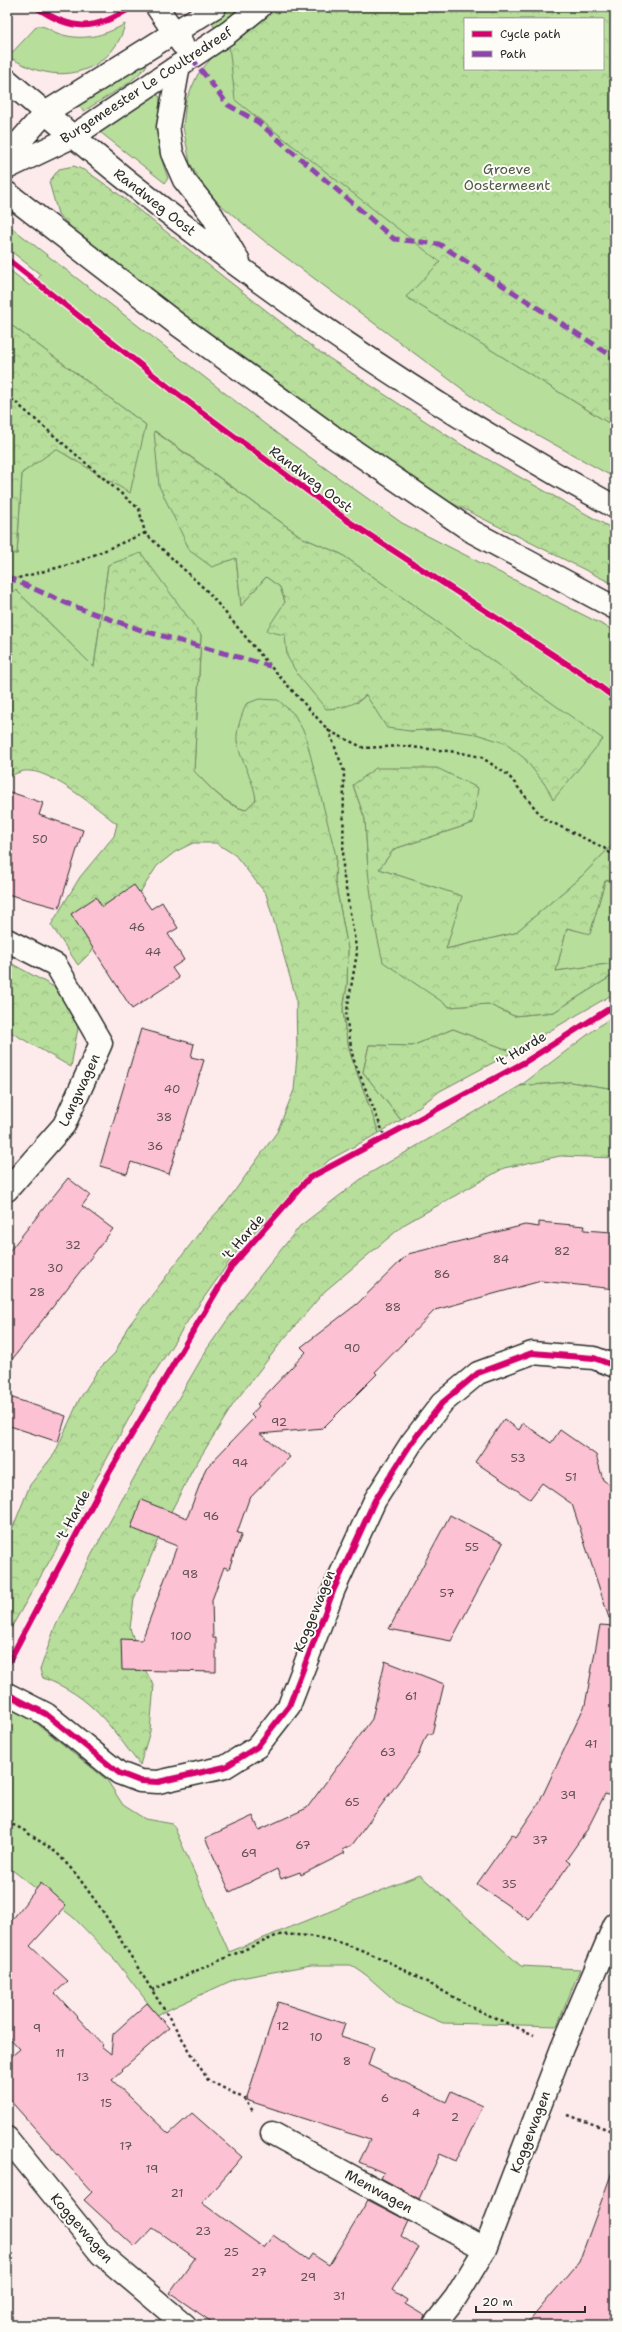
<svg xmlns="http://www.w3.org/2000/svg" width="622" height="2332" viewBox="0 0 622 2332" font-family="'Shantell Sans',sans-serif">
  <defs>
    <pattern id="forest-crowns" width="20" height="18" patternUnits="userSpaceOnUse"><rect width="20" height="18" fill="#b7de9b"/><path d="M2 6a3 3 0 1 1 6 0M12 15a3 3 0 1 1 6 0" fill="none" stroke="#9ebf86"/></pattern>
  </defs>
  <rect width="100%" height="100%" fill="#fdebec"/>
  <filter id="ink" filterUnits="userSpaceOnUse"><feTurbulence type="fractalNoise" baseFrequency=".025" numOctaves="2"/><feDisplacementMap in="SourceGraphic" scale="8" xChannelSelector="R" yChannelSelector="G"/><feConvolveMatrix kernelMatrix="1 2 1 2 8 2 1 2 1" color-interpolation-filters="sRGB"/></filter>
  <g filter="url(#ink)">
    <path fill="#b7de9b" stroke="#718463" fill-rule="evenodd" d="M231,7H248L217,28L214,27L212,22L215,16Z
      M273,7H615V381L406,296L615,427V478L485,406L268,244L216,201L201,183L190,163L183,127L186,100L198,74L215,54L229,45ZM465,19H603V69H465Z
      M125,24C117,60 81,80 45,72C32,70 21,63 8,57L37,26C44,25 50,30 57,33C81,42 104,36 125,24Z
      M145,62L147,64L145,68L129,83L84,111L79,107L78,104Z
      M156,94L160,97C158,131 155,145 168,178L165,183L100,132L99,129Z
      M7,224L279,435L402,523L615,631V842L582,876L515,933L446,949L461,896L379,869L394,849L473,823L353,785L365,819L368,870L449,1007L488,1004L514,1016L554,1012L615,974V993L513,1052L453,1029L412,1046L369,1045L363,1072L401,1120L379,1133L351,1056L345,1030L343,1009L347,985L348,949L335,881L336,856L237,741L255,788L256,800L245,810C223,803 210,787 194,771L201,635L108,565L94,667L16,590L7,596V553L17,554L22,473L56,448L77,462L146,425L7,322V268L30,286L41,275L7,248ZM155,431L303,538L341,554L603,740L547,787C535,772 523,751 505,742C477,728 440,729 410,731L366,695L357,703L287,656L285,602L280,587L266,577L241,605L236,558Z
      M615,878V963L556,971L567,928L590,933L605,881Z
      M615,1014V1089L570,1082L520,1086Z
      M7,1703L14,1705L107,1780L123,1805L145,1819L173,1824L229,1952L420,1875L521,1966L580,1969L557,2026L443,2023L400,2005L366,1975L351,1965H311L235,1979L157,2015L116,1961L74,1918L7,1866Z"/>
    <path fill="url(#forest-crowns)" stroke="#718463" fill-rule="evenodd" d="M273,7H615V427L406,297L440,262L235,100L229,45ZM465,19H603V69H465Z
      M74,166L86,171L112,189L315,349L462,445L615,530V585L416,485L204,335L74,230L58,214L49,182L59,169Z
      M7,322L146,425L130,493L56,449L22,473L17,554L7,553Z
      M154,431L303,538L341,554L603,739L553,800L547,787L524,758L505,743L476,734L440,729L410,731L387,728L366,695C353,706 343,708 326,709L298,675L287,656L285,635L266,631L285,602L280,587L266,577L241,606L236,558L212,567L190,551L159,486Z
      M141,553L201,635L194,771C210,787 223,804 245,810L256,800C254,779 240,761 237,741C236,729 242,715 246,704L259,699L278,700L294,714L305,734L336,856L335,881L348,949L347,985L343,1009L345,1030L351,1056L379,1133L329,1160L242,1244L191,1316L151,1378L80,1508L7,1635V1542L30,1485L55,1453L79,1400L98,1370L115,1353L127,1328L206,1224L226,1203L277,1132L294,1090L297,1055L296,998L266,894L235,855L216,843H193L175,852L157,866L141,891L100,915L110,933L78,965L51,925L80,877L114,836L117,824C98,809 53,772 30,771C21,770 14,774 7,779V693L10,692L7,682V596L16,590L94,667L108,565Z
      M376,768H437L478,788L473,823L394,849L379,869L462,896L446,949L515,933L582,876L615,842V878L605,881L590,934L567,928L556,971L615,963V974L554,1012L514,1016L488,1004L450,1007L383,962L374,922L368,870L365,819L353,785Z
      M7,961L76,999L78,1028L71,1067L7,1030Z
      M453,1029L513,1052L440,1091L401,1120L363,1072L369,1045L412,1046Z
      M570,1082L615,1089V1158L560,1156L504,1168L405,1224L325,1291L283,1340L234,1403L193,1469L163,1527L134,1599L130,1628L142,1665L154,1685L150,1731L140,1765C109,1725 92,1696 43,1678L40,1670L55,1627L92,1554L167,1418L207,1349L244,1296L300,1226L365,1176L520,1086Z"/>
    <path fill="#fcc2d4" stroke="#2b2b2b" d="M7,791L43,803L39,815L83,830L59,908L7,894Z
      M134,885L151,909L162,902L178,928L168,934L184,960L172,968L179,978L132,1009L71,914L96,897L102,907Z
      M141,1029L194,1044L191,1057L204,1060L169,1174L131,1162L127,1174L100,1166Z
      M68,1178L90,1195L82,1206L113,1229L7,1366V1254Z
      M539,1222L585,1226L584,1230L612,1232V1234L615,1235V1289L541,1281L435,1310L375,1372L377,1374L323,1428L260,1434L290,1457L249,1499L237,1533L242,1534L235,1551L229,1569L224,1567L212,1600L213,1638H216V1672L122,1670L121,1639L142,1640L177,1546L131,1528L141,1500L187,1518L206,1468L254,1418L251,1415L259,1406L257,1404L306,1352L301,1347L357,1304L408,1254L525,1225L539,1227Z
      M7,1396L66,1416L58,1442L7,1425Z
      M504,1419L519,1430L523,1423L551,1443L560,1430L596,1455L603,1480L615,1488V1617L609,1618L572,1504L542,1483L530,1499L475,1462Z
      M450,1515L503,1543L478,1590L451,1641L389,1629Z
      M600,1625L615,1626V1798L605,1794L587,1830L566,1860L570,1863L529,1920L477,1884L512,1834L516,1837L540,1801L585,1705Z
      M385,1661L444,1684L432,1734H428L423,1742L419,1754L352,1845L342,1850L345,1853L301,1875L300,1872L281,1879L277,1869L230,1892L205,1838L253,1816L259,1830L307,1808L372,1719Z
      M41,1883L66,1906L30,1946L68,1981L55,1993L102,2044L101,2046L111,2054L113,2034L147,2003L169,2028L122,2069L123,2070L112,2080L169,2134L192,2113L242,2157L202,2203L264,2248L273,2235L308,2260L312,2254L329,2265L368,2200L408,2221L401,2236L418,2247L392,2290L407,2300L405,2304L425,2316L422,2325H216L170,2293L195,2258L153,2228L135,2247L84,2200L92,2192L7,2097V2060L20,2049L7,2035V1924L8,1925Z
      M278,2002L345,2024L341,2036L374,2047L368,2065L446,2102L451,2091L483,2106L456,2161L440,2154L419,2199L381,2178L384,2173L359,2162L370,2140L246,2100Z
      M612,2172L615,2173V2310L603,2325H526L579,2262Z"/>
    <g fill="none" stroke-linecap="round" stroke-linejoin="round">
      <g stroke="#2b2b2b" stroke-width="25">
        <path id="street" d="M7,940L56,965L101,1043L64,1125L7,1190
          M7,1694L46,1714L119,1773L140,1781L158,1782L225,1767L257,1747L289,1706L334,1589L375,1500L412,1442L442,1403L478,1373L532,1353L594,1358L615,1366
          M272,2133L485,2249
          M7,2138L101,2254L185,2325
          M434,2325L456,2297L485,2249L562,2048L615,1924"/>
      </g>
      <g stroke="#2b2b2b" stroke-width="25">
        <path id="secondary" d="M157,7L182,44
          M179,65L168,127L172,153L184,180L212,215L239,262
          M7,80C194,243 397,389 615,507
          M7,156L45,113L215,7
          M7,168L72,137L229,32L260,7
          M7,193L177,324L332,436L473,532L615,608"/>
      </g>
      <path stroke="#2b2b2b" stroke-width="2.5" stroke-dasharray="3 3" stroke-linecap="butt" d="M7,395L139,509L145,533L208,592L270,666L329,731L344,771L343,872L357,953L346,1016L353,1058L385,1137
        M7,581L75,563L145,533
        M329,731L364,748L402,746L457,752L481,757L508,775L543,818L604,848L615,857
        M7,1822L22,1829L57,1853L76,1874L102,1910L208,2080L243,2098L253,2111
        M152,1990L278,1935C347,1931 409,1973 468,2005C489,2016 512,2025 534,2035
        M568,2115L615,2132"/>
      <use href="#street" stroke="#fdfcf7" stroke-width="22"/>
      <use href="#secondary" stroke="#fdfcf7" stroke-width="22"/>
      <path stroke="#8e44ad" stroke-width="5" stroke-dasharray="10 5" stroke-linecap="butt" d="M191,57L228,105L258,122L394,239L439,244L615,358
        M7,577L73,606L141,630L270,666"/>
      <g stroke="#fdfcf7" stroke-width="8">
        <path id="cycleway" d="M36,7C72,32 95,31 132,7
          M7,259L171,389L348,521L584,675L615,698
          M7,1665L109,1473L231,1267L309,1178L525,1062L615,1005
          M7,1694L46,1714L119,1773L140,1781L158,1782L225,1767L257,1747L289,1706L334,1589L375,1500L412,1442L442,1403L478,1373L532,1353L594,1358L615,1366"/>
      </g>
      <use href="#cycleway" stroke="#d6006c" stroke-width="6"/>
    </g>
  </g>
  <g text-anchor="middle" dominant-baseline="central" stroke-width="4" stroke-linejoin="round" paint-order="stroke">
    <g font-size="12" fill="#5f5155">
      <text x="40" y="839">50</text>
      <text x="137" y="927">46</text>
      <text x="153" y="952">44</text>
      <text x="172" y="1089">40</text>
      <text x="164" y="1117">38</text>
      <text x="155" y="1146">36</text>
      <text x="73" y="1245">32</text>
      <text x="562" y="1251">82</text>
      <text x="501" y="1259">84</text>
      <text x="55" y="1268">30</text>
      <text x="442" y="1274">86</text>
      <text x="37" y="1292">28</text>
      <text x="393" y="1307">88</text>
      <text x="352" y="1348">90</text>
      <text x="279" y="1422">92</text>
      <text x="518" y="1458">53</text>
      <text x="240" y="1463">94</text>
      <text x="571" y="1477">51</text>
      <text x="211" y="1516">96</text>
      <text x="472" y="1547">55</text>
      <text x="190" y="1574">98</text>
      <text x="447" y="1593">57</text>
      <text x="181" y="1636">100</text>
      <text x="411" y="1696">61</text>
      <text x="591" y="1744">41</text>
      <text x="388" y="1752">63</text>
      <text x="568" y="1795">39</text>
      <text x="352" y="1802">65</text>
      <text x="540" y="1840">37</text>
      <text x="303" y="1845">67</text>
      <text x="249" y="1853">69</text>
      <text x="509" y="1884">35</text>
      <text x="283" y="2026">12</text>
      <text x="37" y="2028">9</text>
      <text x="316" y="2037">10</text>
      <text x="60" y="2053">11</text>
      <text x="347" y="2061">8</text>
      <text x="83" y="2077">13</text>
      <text x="385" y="2098">6</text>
      <text x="106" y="2103">15</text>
      <text x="416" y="2113">4</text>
      <text x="455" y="2117">2</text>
      <text x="126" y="2146">17</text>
      <text x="152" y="2169">19</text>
      <text x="177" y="2193">21</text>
      <text x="203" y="2231">23</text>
      <text x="231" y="2252">25</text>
      <text x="259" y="2272">27</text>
      <text x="308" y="2277">29</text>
      <text x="339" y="2296">31</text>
    </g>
    <g font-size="14" fill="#2b2b2b" stroke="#fdfcf7">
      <text transform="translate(146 85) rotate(-33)">Burgemeester Le Coultredreef</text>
      <text transform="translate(155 202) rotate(38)">Randweg Oost</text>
      <text transform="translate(311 479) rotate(37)">Randweg Oost</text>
      <text transform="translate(521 1049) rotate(-31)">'t Harde</text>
      <text transform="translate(79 1090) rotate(-65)">Langwagen</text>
      <text transform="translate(243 1237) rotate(-49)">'t Harde</text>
      <text transform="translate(73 1515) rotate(-62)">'t Harde</text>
      <text transform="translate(314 1611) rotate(-68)">Koggewagen</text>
      <text transform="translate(530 2132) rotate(-69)">Koggewagen</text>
      <text transform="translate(379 2191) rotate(29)">Menwagen</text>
      <text transform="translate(82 2228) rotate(49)">Koggewagen</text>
    </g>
    <g font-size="14" fill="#4e5847" stroke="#fdfcf7">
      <text x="507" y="169">Groeve<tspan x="507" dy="16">Oostermeent</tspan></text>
    </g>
  </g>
  <rect width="622" height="2332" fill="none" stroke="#fdfcf7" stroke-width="24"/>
  <rect x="12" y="12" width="598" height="2308" fill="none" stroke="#2b2b2b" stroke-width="1.5" filter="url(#ink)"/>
  <rect x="464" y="18" width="140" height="52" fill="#fdfcf7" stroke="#a9a8a5"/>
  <rect x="472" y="31" width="20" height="6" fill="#d6006c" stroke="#a9a8a5"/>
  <text x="500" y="38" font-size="12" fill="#2b2b2b">Cycle path</text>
  <rect x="472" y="51" width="20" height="6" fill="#8e44ad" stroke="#a9a8a5"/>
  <text x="500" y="58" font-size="12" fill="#2b2b2b">Path</text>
  <path d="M476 2306v6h109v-6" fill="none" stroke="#2b2b2b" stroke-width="2"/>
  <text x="482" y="2306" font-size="12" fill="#2b2b2b" stroke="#fdfcf7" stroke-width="3" paint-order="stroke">20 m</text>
</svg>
